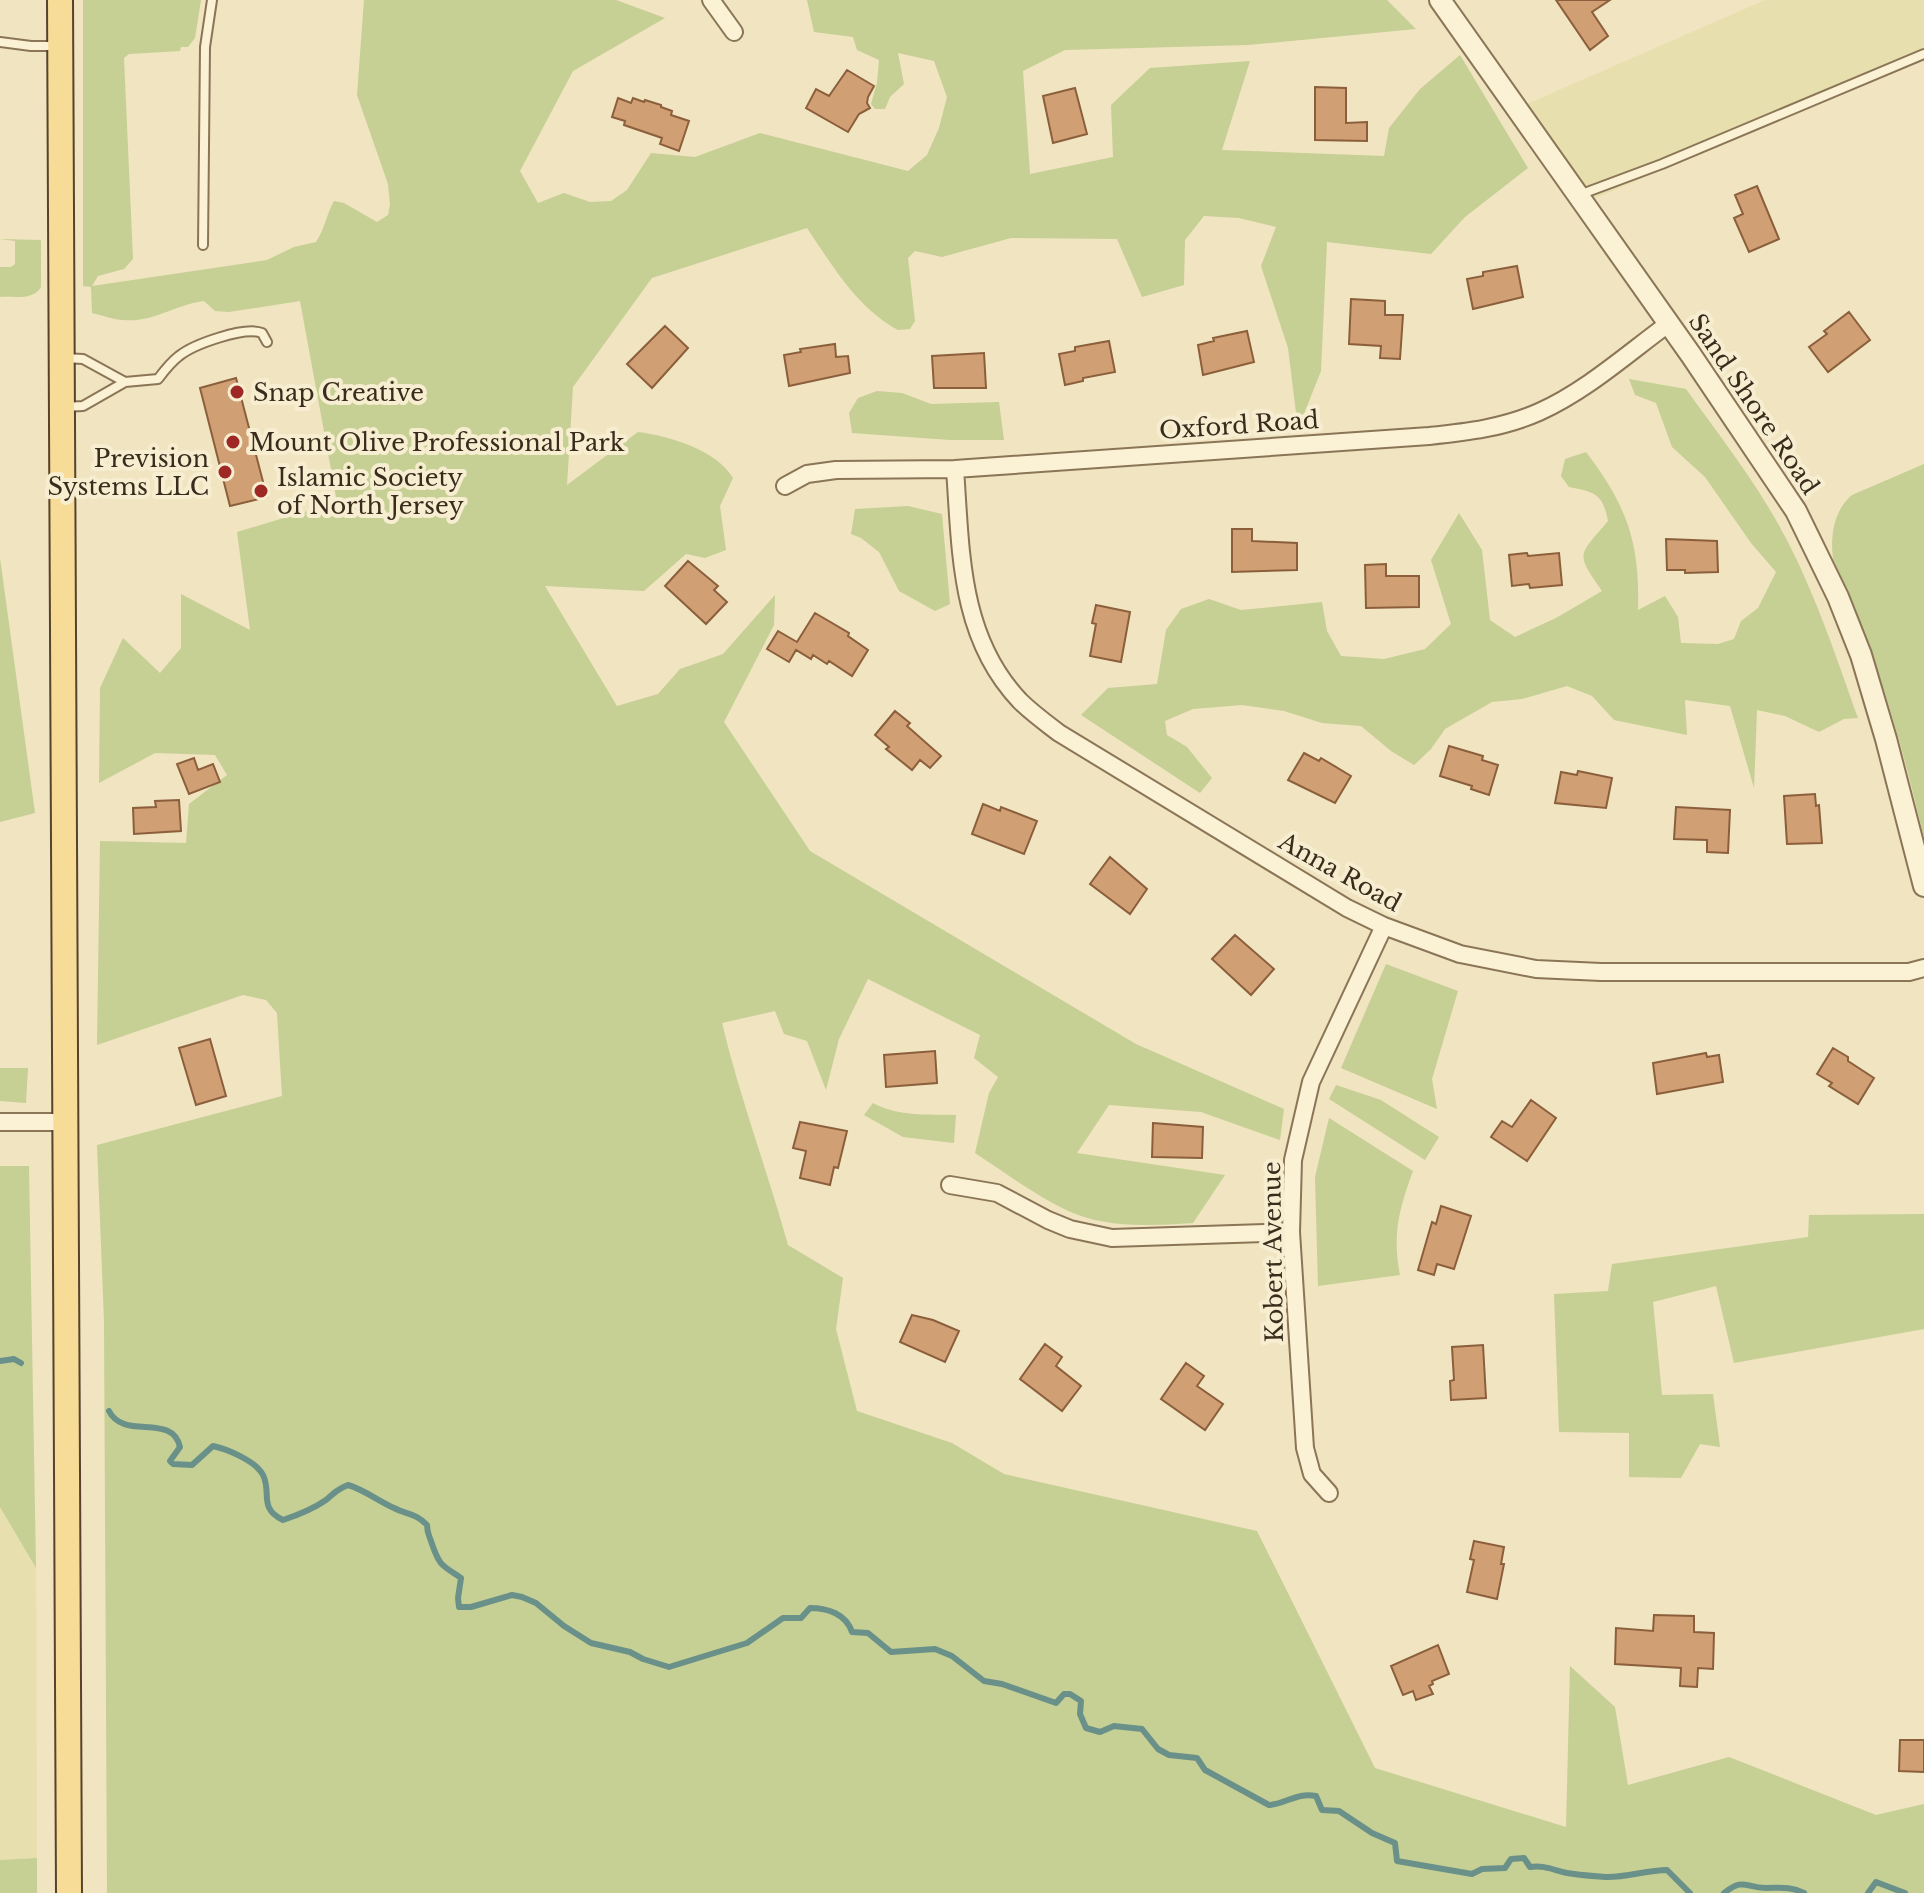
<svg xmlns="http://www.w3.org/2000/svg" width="1924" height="1893" viewBox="0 0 1924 1893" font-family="'Libre Baskerville',serif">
  <rect width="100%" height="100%" fill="#f0e4c1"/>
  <path fill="#e7e0ae" d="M1765,0H1924V59L1593,199L1527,104Z
    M0,1507L36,1568L37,1858L0,1860Z"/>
  <path fill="#c6cf94" d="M83,0H201L195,38L188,47H181L180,51L129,54L124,58L133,259L124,269L98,276L92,286L267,260L294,247L316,242C325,229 326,215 334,201L344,203L377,222L388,215L390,205L388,184L357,95L364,0H616L665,18L573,71L520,171L538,203L564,193L590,202L611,201L627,190L651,153L695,157L760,133L908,171L927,155L939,128L947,97L934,61L898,53L904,84L890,97L885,109H875L871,104L877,83L879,60L857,50L853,37L814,32L807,0H1387L1416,29L1248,45L1065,50L1023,71L1030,174L1113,157L1111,105L1150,68L1250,61L1222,150L1384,156L1389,128L1420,89L1460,55L1528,168L1465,217L1431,254L1327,242L1321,371L1298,429L1288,348L1261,266L1276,227L1239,218L1204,216L1185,240L1184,285L1142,297L1117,239L1011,238L942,257L915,251L908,258L915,321L910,329L898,330C857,308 832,265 807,228L652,278L573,387L567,485L638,432C669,436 717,450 733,478L720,506L726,550L705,558L686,554L644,591L545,586L617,706L658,694L680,669L723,654L775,595L774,625L724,722L810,851L1136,1044L1284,1109L1280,1140L1201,1112L1109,1105L1077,1153L1225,1175L1193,1223C1161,1225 1131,1227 1100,1221C1058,1214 1011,1176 975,1153L989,1093L998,1077L974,1058L980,1035L868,979L839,1039L826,1090L807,1041L784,1034L775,1011L722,1023C740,1098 767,1170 788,1245L843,1278L836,1329L857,1411L952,1443L1004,1474L1257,1531L1375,1768L1566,1827L1570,1666L1615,1707L1628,1785L1729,1757L1876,1815L1924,1804V1893H107L104,1321L97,1145L282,1096L277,1013L266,1000L243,995L97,1045L100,841L186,843L189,804L227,775L215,755L155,753L99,783L100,688L123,638L160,673L181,648V594L250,630L237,532L337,502L300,301L229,312L215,311L204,301C177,304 152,323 124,320C113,320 102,315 92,313L91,287L83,286Z
    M0,239L41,240V287C33,301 14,296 0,297V267H11L15,264V241Z
    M1629,379L1686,389C1714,428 1745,468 1770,510C1809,574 1833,648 1858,718L1844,719L1819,732L1785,716L1757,710L1754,788L1730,706L1685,700L1687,735L1614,720L1592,696L1567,686L1522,699L1492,702L1445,729L1431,749L1414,765L1391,751L1361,726L1322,723L1284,711L1242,705L1193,709L1165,721L1167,735L1187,747L1212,778L1200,793L1081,715L1108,688L1157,684L1166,630L1181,609L1209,599L1241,610L1322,602L1327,631L1341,656L1384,659L1425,649L1451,624L1431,560L1459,513L1482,550L1490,620L1515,637L1556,618L1602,591C1575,552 1578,557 1608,521C1603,494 1595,492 1569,487L1561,476L1565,459L1586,452C1627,506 1640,542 1638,610L1665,596L1678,617L1681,643L1718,644L1734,639L1741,621L1758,608L1776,572L1751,543L1705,477L1672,447L1656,403L1635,395Z
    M877,391L902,393L931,404L999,402L1004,440H950L852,433L849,413L858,398Z
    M1924,464V839C1902,742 1875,649 1833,559C1830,536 1834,510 1852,495Z
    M908,506L942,514L950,604L935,611L899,591L879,552L861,538L851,534L855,509Z
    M0,558L35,813L0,822Z
    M1386,964L1458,991L1432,1079L1437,1109L1341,1068Z
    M0,1068H28L26,1103L0,1101Z
    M1336,1085L1381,1100L1439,1137L1425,1160L1329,1099Z
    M873,1103C899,1117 927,1114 956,1115L954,1143L903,1137L864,1115Z
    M1329,1118L1413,1171C1399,1209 1392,1235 1400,1275L1318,1286L1315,1177Z
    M0,1166H29L36,1568L0,1507Z
    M1924,1214V1329L1734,1363L1716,1286L1653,1302L1662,1395L1713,1394L1720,1447L1700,1444L1681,1478L1629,1477V1433L1559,1432L1554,1294L1608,1291L1612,1264L1808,1237L1809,1215Z
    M37,1858V1893H0V1860Z"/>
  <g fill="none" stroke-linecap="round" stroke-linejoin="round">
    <path stroke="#6a9189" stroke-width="6" d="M0,1361L14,1359L21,1363
      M109,1411C124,1441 172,1412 180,1447L170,1461L173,1464L192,1465L213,1446C227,1449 256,1461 263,1475C272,1493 258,1508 283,1520C298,1515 313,1509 326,1500C334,1493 338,1489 348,1485C365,1490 378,1501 394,1508C407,1515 416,1513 427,1525C427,1534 430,1537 432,1544C440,1567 442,1565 461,1578L458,1598L459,1607H471L512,1595L522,1597L536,1603L564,1626L591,1643L630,1652L643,1659L669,1667L747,1643L783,1618H801L810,1608C828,1608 846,1614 852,1632L868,1633L891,1652L935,1649L952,1656L984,1681L1002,1684L1056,1703L1064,1694H1070L1081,1701L1080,1714L1086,1728L1100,1732L1114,1726L1142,1729L1158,1749L1169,1755L1197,1758L1205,1770L1269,1805C1286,1804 1297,1792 1316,1796L1322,1810L1339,1811L1372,1833L1395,1843L1397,1861L1472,1874L1482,1869L1505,1868L1511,1859L1524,1858L1530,1867C1545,1865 1553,1870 1567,1873C1578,1875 1593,1876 1605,1877C1626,1878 1646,1870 1667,1870L1690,1893
      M1724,1893C1744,1877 1745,1888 1766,1888C1780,1888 1790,1886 1804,1893
      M1868,1893L1876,1882L1905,1893"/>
  </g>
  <path fill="#d19f74" stroke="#8c5f3c" stroke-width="2" d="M1556,0H1610L1592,12L1608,36L1590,50Z
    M847,70L874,86L868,97L867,103L870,108L859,114L848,132L806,108L816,89L829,96Z
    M1315,87L1346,88V123L1367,122V141L1315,140Z
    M1075,88L1087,134L1053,143L1043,96Z
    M618,98L631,103L633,98L644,102L645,100L661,105V107L672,111L671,115L689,121L679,151L660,144L662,138L624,125L625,121L612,117Z
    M1757,186L1779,239L1749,252L1734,218L1743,214L1735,195Z
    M1517,266L1523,297L1473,309L1467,279L1483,276V272Z
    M1351,299L1385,301V315H1403L1400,359L1380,358L1381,346L1349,344Z
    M1849,312L1870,340L1828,372L1809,347L1827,334L1824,331Z
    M665,326L688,348L652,388L627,364Z
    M1247,331L1254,362L1203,375L1198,345L1214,341L1213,338Z
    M1109,341L1115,372L1083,378V381L1065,385L1059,354L1075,351V347Z
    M835,344L836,357L848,356L850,373L789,386L784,355L801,352L800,349Z
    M984,353L986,388H934L932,356Z
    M236,378L267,497L230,506L200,388Z
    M1232,529H1252V541L1297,543V570L1232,572Z
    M1666,539L1717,541L1718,572L1685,573V570H1667Z
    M1527,553L1528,556L1559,553L1562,585L1530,588L1529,584L1512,586L1509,555Z
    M688,561L718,586L714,590L727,602L706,624L665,586Z
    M1386,564V576H1419V607L1366,608L1365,565Z
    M1096,605L1130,612L1121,662L1090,656L1096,624L1092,623Z
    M815,613L849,633L848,636L868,650L852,676L829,661L827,664L813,655L811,659L796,650L789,662L767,649L778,631L797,642Z
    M895,711L910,723L907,726L941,756L930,768L920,760L912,770L886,749L889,747L875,735Z
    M1449,746L1483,756L1482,760L1498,765L1489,795L1471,789L1472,786L1440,776Z
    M1304,753L1319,761L1321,758L1351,776L1335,803L1288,780Z
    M194,758L198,770L213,764L220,782L189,794L177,764Z
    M1578,771L1612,778L1606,808L1555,803L1561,772L1577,775Z
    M1815,794L1816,806L1819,805L1822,843L1787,844L1784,796Z
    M179,800L181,831L134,834L133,808L156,807L155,801Z
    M983,804L1000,811L1001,807L1037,821L1024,854L972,834Z
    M1676,807L1730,810L1728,853L1707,852V840L1674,839Z
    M1110,857L1147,889L1130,914L1090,884Z
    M1235,935L1274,969L1251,995L1212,959Z
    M210,1039L226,1096L196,1105L179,1048Z
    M1833,1048L1848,1057V1061L1874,1078L1858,1104L1829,1086L1832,1083L1817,1074Z
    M935,1051L937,1083L886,1087L884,1055Z
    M1706,1053L1707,1057L1719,1055L1723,1082L1657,1094L1653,1063Z
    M1531,1100L1556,1118L1527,1161L1491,1137L1502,1121L1512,1127Z
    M800,1122L847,1131L838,1168L834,1167L830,1185L800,1178L806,1151L793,1148Z
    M1153,1123L1203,1127L1202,1158L1152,1157Z
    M1441,1206L1471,1216L1454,1269L1437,1264L1434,1275L1418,1270L1432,1222L1436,1224Z
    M912,1315L933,1320L959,1331L945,1362L900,1342Z
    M1045,1344L1062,1357L1056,1366L1081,1386L1062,1411L1020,1379Z
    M1483,1345L1486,1398L1451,1400L1450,1381L1454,1380L1452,1347Z
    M1186,1363L1204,1376L1197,1386L1223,1404L1205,1430L1161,1399Z
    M1474,1541L1504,1547L1501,1564H1504L1497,1599L1467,1592L1474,1560L1470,1559Z
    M1654,1615L1694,1616V1632L1714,1633L1713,1669L1698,1668L1697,1687L1680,1686L1681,1668L1615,1664L1616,1628L1653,1631Z
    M1438,1645L1449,1674L1432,1681L1433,1684L1429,1686L1433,1694L1416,1700L1413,1691L1403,1695L1391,1666Z
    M1900,1740H1924V1772L1899,1771Z"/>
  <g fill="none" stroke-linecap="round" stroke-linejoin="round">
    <g stroke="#8b7557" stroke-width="12">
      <path id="service" d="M0,42L31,46H59
        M1579,195L1662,164L1924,54
        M203,245L205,47L212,0
        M64,358L83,359L125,382
        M64,407L83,406L125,382L158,379C164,371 171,362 179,356C194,344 245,326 262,333L267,342"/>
    </g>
    <g stroke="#8b7557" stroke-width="20">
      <path id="minor" d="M711,0L734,32
        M955,469C961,551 959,637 1020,701C1032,713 1046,723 1059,733L1347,908L1384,926L1460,954L1536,969L1601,972H1909L1924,968
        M785,486L807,474L836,470L955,469L1429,436C1467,432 1503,428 1539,412C1586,391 1627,354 1668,324
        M0,1122H66
        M950,1185L997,1193L1048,1220L1070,1229L1112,1238L1291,1232
        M1329,1493L1312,1474L1305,1448L1291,1232L1293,1160L1311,1082L1384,926"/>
    </g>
    <g stroke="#8b7557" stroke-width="24">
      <path id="tertiary" d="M1440,0L1691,355L1796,511L1838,597L1861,655L1886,739L1924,886"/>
    </g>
    <g stroke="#58422c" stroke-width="28">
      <path id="primary" d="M60,0L69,1893"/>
    </g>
    <use href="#service" stroke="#fbf1d4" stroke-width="8"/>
    <use href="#minor" stroke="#fbf1d4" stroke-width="16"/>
    <use href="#tertiary" stroke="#fbf1d4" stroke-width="20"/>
    <use href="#primary" stroke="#f6dc96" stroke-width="24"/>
  </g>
  <g fill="#9d2824" stroke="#f7eed1" stroke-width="3">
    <circle cx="237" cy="392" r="8"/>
    <circle cx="233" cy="442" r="8"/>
    <circle cx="225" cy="472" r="8"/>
    <circle cx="261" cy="491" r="8"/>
  </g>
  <g text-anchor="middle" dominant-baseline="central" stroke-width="8" stroke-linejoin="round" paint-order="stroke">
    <g font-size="24" fill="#3a2c1c" stroke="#f7eed1" text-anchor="start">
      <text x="253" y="392">Snap Creative</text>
      <text x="249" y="442">Mount Olive Professional Park</text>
      <text x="209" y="458" text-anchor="end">Prevision<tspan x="209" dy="28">Systems LLC</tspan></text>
      <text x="277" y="477">Islamic Society<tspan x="277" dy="28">of North Jersey</tspan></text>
    </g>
    <g font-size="24" fill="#3a2c1c" stroke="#f7eed1">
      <text transform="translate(1754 404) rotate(56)">Sand Shore Road</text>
      <text transform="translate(1239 425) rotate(-4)">Oxford Road</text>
      <text transform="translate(1340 872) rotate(29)">Anna Road</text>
      <text transform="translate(1273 1252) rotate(-91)">Kobert Avenue</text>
    </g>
  </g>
</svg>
